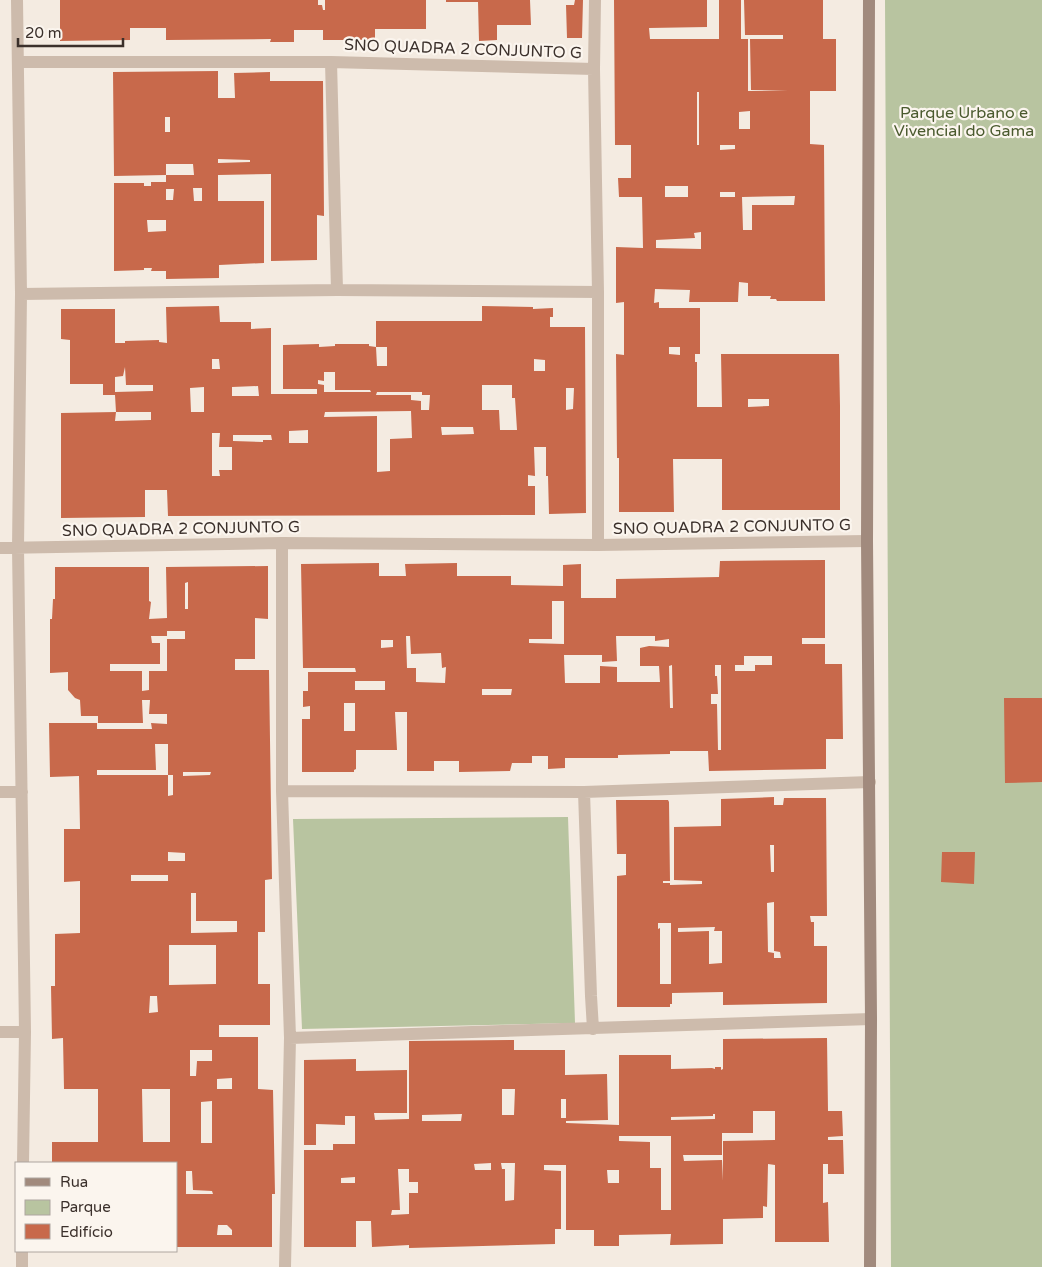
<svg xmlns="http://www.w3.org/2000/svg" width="1042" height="1267" viewBox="0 0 1042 1267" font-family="'Varela Round',sans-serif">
  <rect width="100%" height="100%" fill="#f4ebe1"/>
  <path fill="#b8c4a0" d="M885,0H1042V1267H891Z
    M568,817L575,1023L302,1029L293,819Z"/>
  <path fill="#c8694b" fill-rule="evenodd" d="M60,0H318V5H322L323,10H325V0H426V29H375V40H323V30H294V42H270L271,39L166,40V28H130V40L60,41Z
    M446,0H530L531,25H497V40L479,41L478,2H446Z
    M575,0H583L582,38H567L566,5H574Z
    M614,0H707V27L649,28L650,39H719V0H741V39H748V91H788L751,90L750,39H783V35H745L744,0H823V39H836V91H810V144L824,145L825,301H777L776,299H770L771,296H748V283L739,282L738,302H689L690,290L655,289L654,303L659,302V308H700V354H695V362H697V407H722L721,354H839L840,406V510H722V459H673L674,512H619V458H617L616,354L624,355V302L616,303V247L643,248L642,197H619L618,178H631V145H615ZM697,92H699V145H697ZM750,111V129H739V112ZM720,145H735V149L720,150ZM665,186H688V197H665ZM720,192H735V197H720ZM795,196L794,205H752V230H743L742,197ZM701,232V249L656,248V240L695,238L694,233ZM669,347H680V355L669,354ZM748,399H769V406L748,407Z
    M218,71V98H235L234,73L270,72V81H323L324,216L317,215V260L271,261V174L218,175V201H264V263L219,265V278L166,279V271H151L152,268H144V270L114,271V183H144V186H151V182H166V175H194L193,164H166V175L114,176L113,72ZM165,117H170V132H165ZM218,159L250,160V162L218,163ZM193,188H202V201H194ZM166,189H174L173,200H166ZM147,220H166V231L148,232Z
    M219,306L220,322H251V329L271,328V394H317V389H283V345L319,344V347L335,346V344H369V346L376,347L377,366H387V347H376V321H482V306L533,307V309L553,308V317H550V327H585L586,513L549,514L548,476H546V447H534L535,476L528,475V486H535V515L168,516L167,490H145V517L61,518V413L116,412L115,421L151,420V412H116L115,395H103V384H70V340L61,339V309H115V343H125V341L159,340V342L167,343L166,307ZM212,359H219L220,369H212ZM534,359L545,360V371H534ZM125,367L126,385H153V391L115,392V377L123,376ZM324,372H335V390H370L371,392H324V385L318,384V380L324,381ZM482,385H512V398H515L517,430H500L499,410H482ZM258,386L259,396H232V387ZM204,387V412H191L190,388ZM566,388H574L573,409L566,410ZM377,392H422V395H430L429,410H421V401L411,400V395H376ZM411,411L412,438L390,439V471L377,472V416L324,417L325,412ZM441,427H473L474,434L442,435ZM308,430V443H289V431ZM212,433H220L219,447H232V470H219L220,476H212ZM233,435H271L272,440H263V442L233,441Z
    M825,560V638H802V644H825V664H842L843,739H826V769L709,771L708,751H670V754L618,755V758H565V768L548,769V756H532V763H512L510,771L459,772V761H434V771H407V712H395L397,750H356V769L354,770V772H302V719H310V706L303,707V691H308V672H356L355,668H303L301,564L379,563V576H406L405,564L457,563V576H511V585L563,586V565L581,564V598H616V579L719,577L720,561ZM552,601H564V644L529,643V639H552ZM406,636H410L411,654L441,653L442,668L446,667L445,683L416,682V668H407ZM616,636H655V641L669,639V647L649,646L640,648V666H659L660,682H617V667L600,666V683H565L564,655H602V662L617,661ZM381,640H393V647L381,648ZM744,656H772V665H755V671H735V665H744ZM672,665L673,708H670L669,666ZM715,665H721V750H718L717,704H711V694H718L717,676H715ZM355,681H385V690H355ZM482,689H512L511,695H482ZM344,703H355V731H344Z
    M268,566V619L255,618V659H235V670H269L272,879L265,880V932H258V984H270V1025H219V1037H258V1089L273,1090L275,1194H272V1247H176V1163H52V1142H98V1089H64L63,1038L52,1039L51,986H55V934L80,933V881L64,882V829H80L79,776L50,777L49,723H97V729H152L151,723L167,724V714H149L150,700H142L143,723H98V716H81L80,700L75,698L68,690V672L50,673V619H52L53,599H55V567H149V601L151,602L149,619L167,618L166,567ZM188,582V609H185V583ZM167,631H185V639H167V671H149V690L142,691V671H110V664H160V643H152L151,636H167ZM155,744H168V775H173V795L168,796V775H97V770H156ZM183,772H211L210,775L183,776ZM168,852L185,853V861H168ZM131,875H168V881H131ZM191,893H196V921H237V932L191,933ZM169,945H216V984L169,985ZM150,996H157L158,1012L149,1013ZM190,1050H212V1061H197L196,1076H190ZM232,1078V1089H217V1079ZM142,1089H170V1142H143ZM212,1101V1143H201V1102ZM186,1171H192L193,1190L212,1191L213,1194H186ZM218,1225H227L232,1230V1235H217Z
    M1004,698H1042V782L1005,783Z
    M774,797V805H783L784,798H826L827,916H810L811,922H814V946H827V1003L723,1005V992L672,993V1004H670V1007H617V876L626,875V854H617L616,800H668L669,802L670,881H663V883H670V885L702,884V881L674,880V827L721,826V799ZM770,845H774V872H771ZM774,902V951L780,952L781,958H774V953L768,952L767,903ZM658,923H671V984H660V928L658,929ZM715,927L714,931H722V963L709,964V931L678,932V928Z
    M942,852H975L974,884L941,882Z
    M827,1038L828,1111H842L843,1136L828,1137V1140H843L844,1174H828V1164H823V1203L828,1202L829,1242H775V1165L768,1164L767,1207L763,1206V1218L723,1219V1244L670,1245L671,1234L619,1235V1246H594V1230H566V1165H544V1170L561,1171V1229H555V1244L409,1248V1245L372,1247L371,1221H356V1247H304V1150H333V1144H355V1116H345V1125L316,1124V1145H304V1060L356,1059V1071L407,1070V1113H374L375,1120L409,1119V1041L514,1040V1050H565V1075L607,1074L608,1120L566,1121V1123L619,1125V1055H671V1069L712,1068L715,1069V1067H721V1070L723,1069V1039ZM502,1089H515L514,1115H502ZM561,1099H566V1118H561ZM753,1111H775V1140L723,1141V1181L722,1160L684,1161L683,1155H722V1133H753ZM462,1114L461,1121H422V1115ZM713,1114H715V1119L671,1120V1117L713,1116ZM619,1136H671V1210H661V1168H650V1142L619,1141ZM491,1163V1170H475L474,1164ZM501,1163H515L514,1200L505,1201V1169H502ZM398,1169H409V1182H418V1193H409V1214L391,1215L392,1210H400ZM607,1170H619V1183H608ZM355,1177V1183H341V1178Z"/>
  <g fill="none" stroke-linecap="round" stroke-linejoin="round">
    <path stroke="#cdbbac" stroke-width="12" d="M17,0L21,294L18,548L25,1032L23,1163
      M595,0L594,69L598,292V545
      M18,62H331L594,69
      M331,62L337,290
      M21,294L337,290L598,292
      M282,543V791L290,1038L285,1267
      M0,548L282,543L598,545L867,541
      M282,791L584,792L870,782
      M0,792H22
      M584,792L591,996L593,1029
      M0,1032H25
      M290,1038L871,1019
      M22,1267V1251"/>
    <path stroke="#a18a7d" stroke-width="12" d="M869,0L867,541L871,1019L870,1267"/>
  </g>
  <g text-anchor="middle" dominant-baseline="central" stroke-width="4.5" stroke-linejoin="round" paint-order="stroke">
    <g font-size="16" fill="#3b302b" stroke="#fbf5ee">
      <text transform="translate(463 49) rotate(2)">SNO QUADRA 2 CONJUNTO G</text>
      <text transform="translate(732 527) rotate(-1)">SNO QUADRA 2 CONJUNTO G</text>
      <text transform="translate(181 529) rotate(-1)">SNO QUADRA 2 CONJUNTO G</text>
    </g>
    <g font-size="16" fill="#4a5a2e" stroke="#fbf5ee">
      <text x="964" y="113">Parque Urbano e<tspan x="964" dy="18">Vivencial do Gama</tspan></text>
    </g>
  </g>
  <rect x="15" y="1162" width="162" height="90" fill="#fbf5ee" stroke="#aea6a0"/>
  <rect x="25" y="1178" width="25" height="8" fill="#a18a7d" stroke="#aea6a0"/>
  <text x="60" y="1187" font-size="15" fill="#3b302b">Rua</text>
  <rect x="25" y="1200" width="25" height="15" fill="#b8c4a0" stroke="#aea6a0"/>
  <text x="60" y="1212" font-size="15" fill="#3b302b">Parque</text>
  <rect x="25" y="1224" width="25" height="15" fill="#c8694b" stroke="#aea6a0"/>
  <text x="60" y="1237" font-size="15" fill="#3b302b">Edifício</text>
  <path d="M18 38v8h105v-8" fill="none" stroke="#3b302b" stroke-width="2.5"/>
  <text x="25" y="38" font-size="15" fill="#3b302b" stroke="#fbf5ee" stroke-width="4" paint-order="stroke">20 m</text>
</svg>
